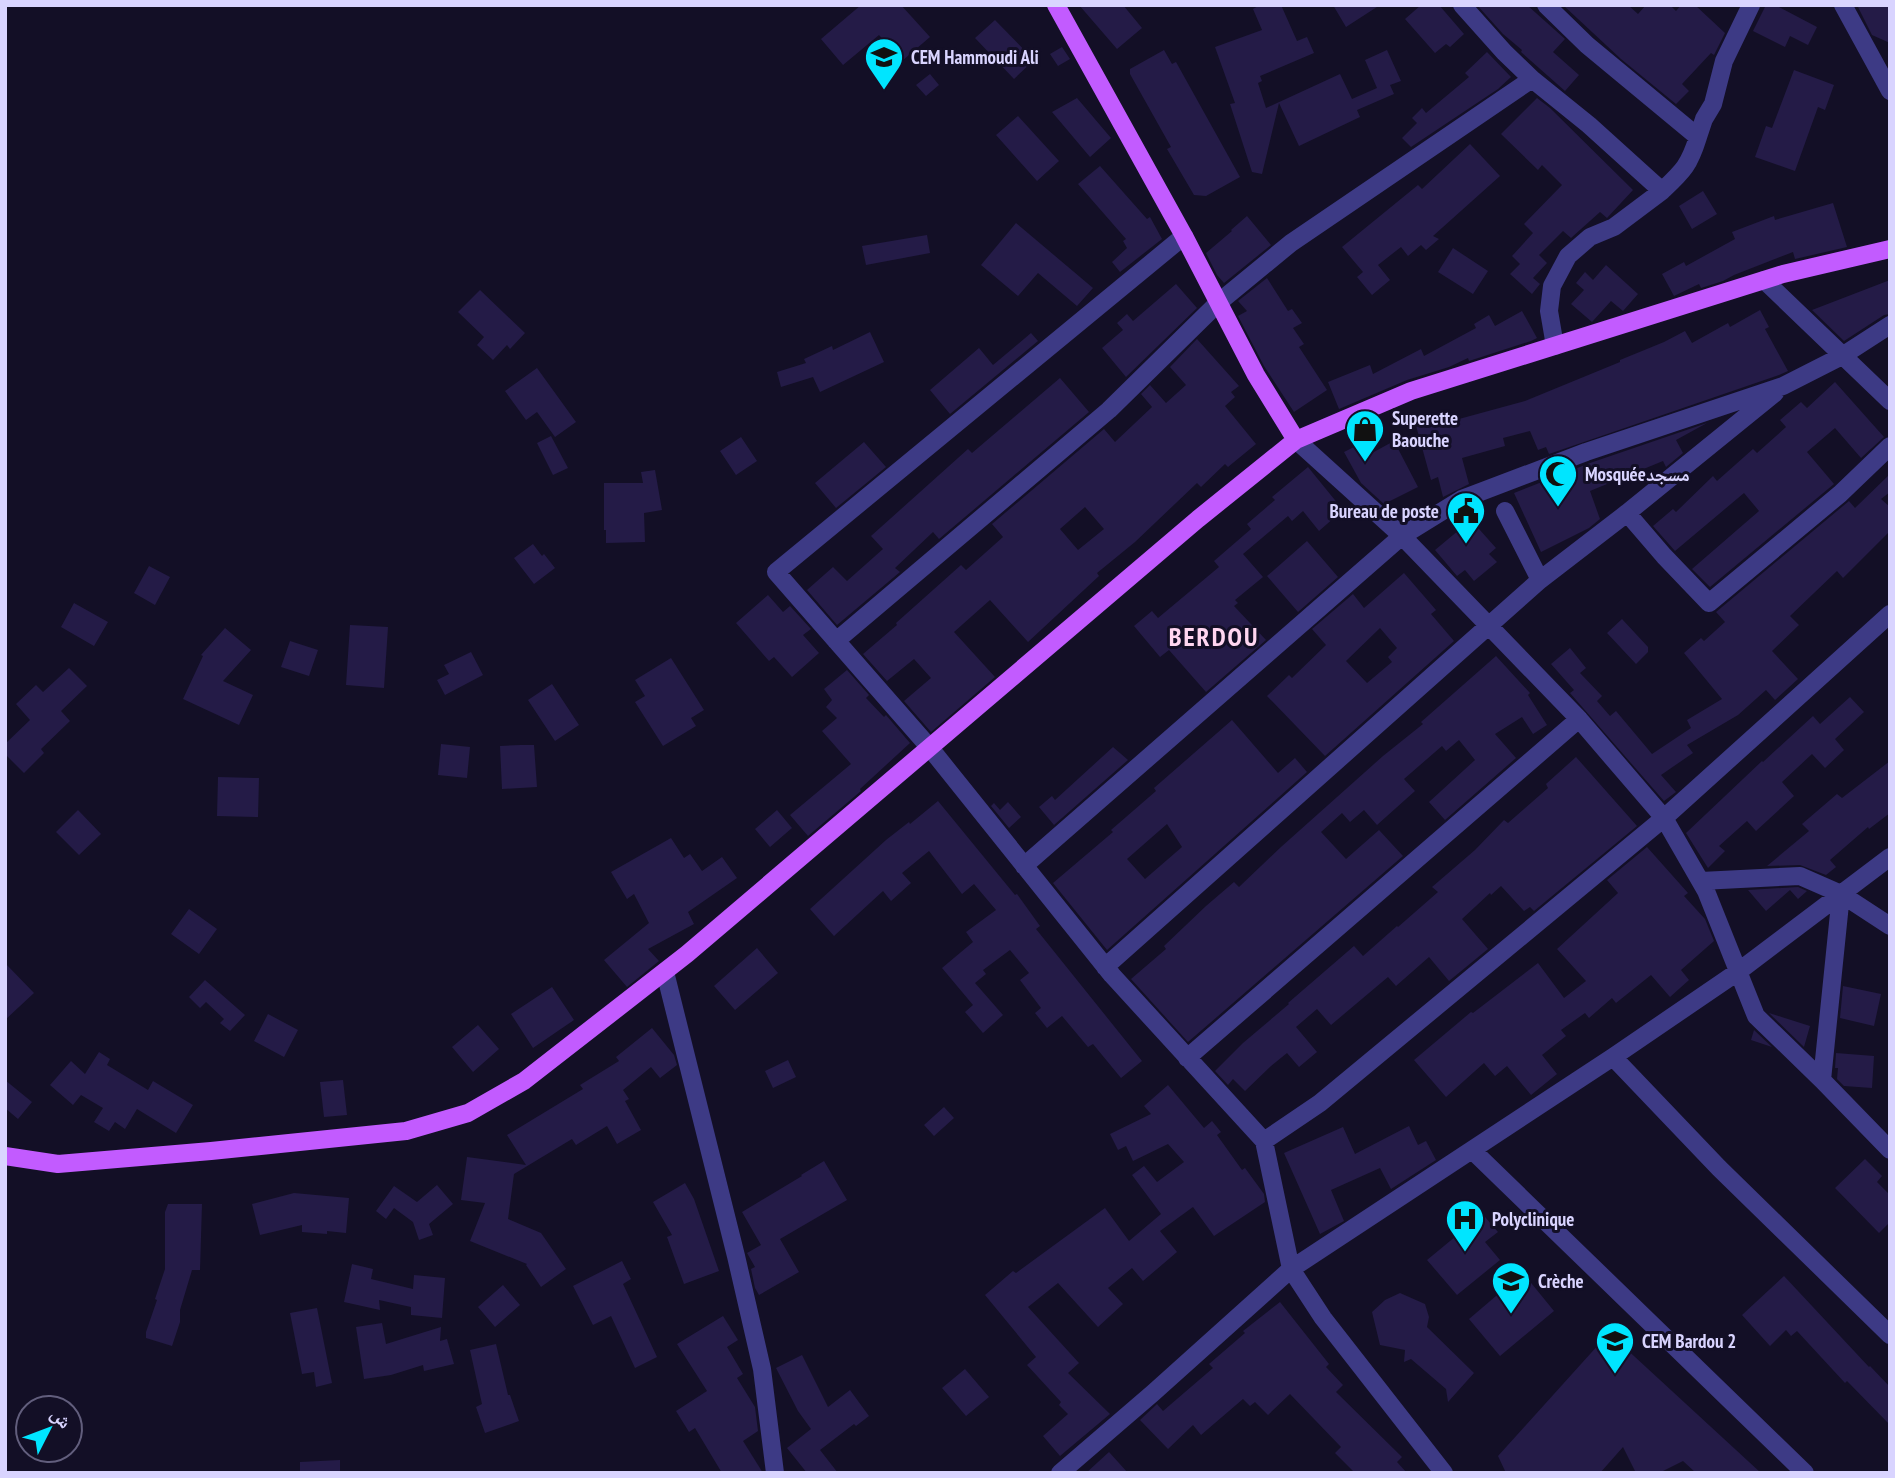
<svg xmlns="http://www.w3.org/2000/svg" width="1895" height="1478" viewBox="0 0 1895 1478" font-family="'PT Sans Narrow','Noto Naskh Arabic',sans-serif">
  <rect width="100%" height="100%" fill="#130f26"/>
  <path fill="#241b47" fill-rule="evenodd" d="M861,5H901L930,37L902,61L879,35L843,65L821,39Z
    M1079,5H1123L1142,28L1117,49Z
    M1260,5H1281L1297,41L1307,37L1314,53L1260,76L1262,81L1258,83L1266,108L1340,74L1352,99L1377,88L1365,60L1387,50L1401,81L1390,85L1394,94L1357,110L1360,117L1299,146L1279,103L1262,174L1252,172L1230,104L1235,103L1215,47L1262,30L1253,9Z
    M1333,5H1380L1346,27Z
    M1421,5H1439L1464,34L1450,47L1446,44L1435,53L1405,19Z
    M1477,5H1527L1565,39L1553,52L1579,75L1565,91L1521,52L1522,50L1503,34Z
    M1563,5H1628L1638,14L1646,5H1670L1676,11L1681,5H1695L1725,33L1714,55L1711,53L1682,84L1689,91L1676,104L1621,59Z
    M1766,5H1775L1817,27L1808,45L1790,36L1785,47L1753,31Z
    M1857,5H1890V43L1872,35Z
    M995,20L1034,60L1014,79L975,38Z
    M1062,47L1070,59L1058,66L1050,54Z
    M1164,50L1172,64L1176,62L1240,177L1206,196L1194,195L1167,149L1171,147L1130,74V69Z
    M1487,52L1511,77L1498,89L1411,147L1402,138L1417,123L1412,118L1422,108L1426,113L1469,77L1465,73Z
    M1794,70L1834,85L1825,110L1818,107L1795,171L1755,157L1766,126L1772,128Z
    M930,74L939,85L926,96L916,85Z
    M1077,98L1111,138L1090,157L1052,112Z
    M1537,98L1550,108L1633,190L1607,218L1600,212L1571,238L1563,231L1539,255L1547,263L1533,278L1540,284L1532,294L1510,274L1520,264L1512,256L1533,233L1524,224L1562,185L1542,165L1538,170L1501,134Z
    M1018,116L1059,161L1037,181L996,135Z
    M1470,144L1500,176L1433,236L1439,239L1426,250L1421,245L1408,256L1401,247L1378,265L1390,280L1372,295L1357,277L1363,272L1342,247L1418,185L1422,189Z
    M1100,166L1147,219L1150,217L1162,239L1120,272L1112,262L1127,248L1123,241L1126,239L1078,184Z
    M1703,191L1717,214L1692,229L1679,206Z
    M1833,203L1847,247L1795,259L1793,252L1734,275L1723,281L1701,288L1699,284L1674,296L1662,274L1684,262L1686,266L1735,239L1732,232L1774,216L1775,220Z
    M1247,216L1271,245L1224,283L1217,275L1206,253L1232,231L1231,230Z
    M1016,223L1093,288L1077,306L1038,273L1018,296L981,265Z
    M927,235L930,253L866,265L862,246Z
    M1453,248L1488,271L1473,294L1438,272Z
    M1606,265L1638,294L1623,311L1611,301L1592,322L1571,304L1584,290L1576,283L1585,272L1593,280Z
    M1267,278L1288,311L1292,309L1302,323L1293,328L1304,344L1299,347L1327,390L1294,412L1264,366L1238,316L1247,311L1238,301Z
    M1890,280V314L1884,315L1844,341L1812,310Z
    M1176,284L1197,308L1126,377L1102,348L1123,330L1117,323L1127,314L1133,321Z
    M480,290L525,333L510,349L507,345L493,360L477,345L484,337L458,312Z
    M1760,310L1769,327L1765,329L1788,371L1779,375L1549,454L1546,447L1538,450L1530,431L1503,438L1505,446L1462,458L1469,484L1443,497L1438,477L1431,480L1415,422L1445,413L1448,422L1525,401L1620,362V360L1664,342L1685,331L1692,343L1728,323L1730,327Z
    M1522,311L1537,338L1531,341L1469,361L1468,358L1449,367L1407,380L1339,409L1328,382L1370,365L1373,374L1421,349L1424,356L1476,328L1474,324L1489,315L1495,326Z
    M870,332L884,362L820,392L813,377L781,387L777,372L806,363L804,359L832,346L833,350Z
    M1031,333L1038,341L950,414L930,390L979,348L993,365Z
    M1197,339L1239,386L1231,392L1235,397L1225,406L1256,444L1228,467L1225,464L1201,487L1197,483L1135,542L1097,573L1099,576L1028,642L990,600L954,632L995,677L931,732L904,701L931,678L914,659L887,681L863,654L897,625L896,623L961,565L966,570L1003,537L992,524L1104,429L1115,442L1152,407L1141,394L1150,385L1166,403L1186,385L1170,367ZM1085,507L1104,529L1078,550L1060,529Z
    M537,368L576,422L555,437L537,412L526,420L505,391Z
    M1060,378L1089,412L939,539L933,532L895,568L900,572L837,625L807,590L833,567L847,581L883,549L871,536L968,449L972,453Z
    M1835,382L1884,437L1861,458L1835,428L1807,452L1834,484L1710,587L1692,569L1759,511L1744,493L1675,551L1653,526L1673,509L1676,512L1713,476L1717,481L1753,449L1757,453L1786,427L1780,420L1801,402L1807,408Z
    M1707,423L1676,440L1683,453L1666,467L1663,461L1590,491L1600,519L1589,528L1541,552L1514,493L1590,463Z
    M551,436L568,468L553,475L537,443Z
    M741,437L757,461L736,475L720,451Z
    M1366,441L1372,453L1394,441L1418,487L1384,504L1361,483L1344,452Z
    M864,442L886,467L836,508L815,483Z
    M1308,467L1343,510L1319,531L1303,511L1292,521L1288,516L1243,554L1263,577L1235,600L1238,603L1234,606L1266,640L1206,692L1169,650L1160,657L1134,626L1152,611L1158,618L1219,567L1214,561L1251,529L1247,524L1275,500L1272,497Z
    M655,470L662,510L644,513L645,542L606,543V530H604V483H643L641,472Z
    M1890,474V492L1881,499L1890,507V531L1843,578L1837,571L1790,616L1799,625L1772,651L1798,679L1775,700L1766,690L1738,715L1687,745L1693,753L1661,775L1676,792L1664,801L1570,693L1574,690L1551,664L1570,648L1586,668L1580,673L1602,696L1597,701L1610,716L1616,711L1652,754L1691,728L1687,720L1722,699L1684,653L1701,638L1704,641L1725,622L1716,612L1849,501L1855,508Z
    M1471,520L1496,548L1489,554L1497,562L1474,581L1465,570L1457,576L1435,550Z
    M1307,541L1338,577L1298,612L1267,576Z
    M533,544L542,556L544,554L555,568L534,584L514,558Z
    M149,566L170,577L155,605L134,593Z
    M1404,573L1436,610L1431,614L1454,641L1325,756L1267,696L1289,675L1292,678L1326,645L1312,629L1353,594L1364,608ZM1380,628L1397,648L1388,657L1392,662L1367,683L1346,661Z
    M768,595L783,612L790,606L811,629L803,635L819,653L792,677L774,657L769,661L736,623Z
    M74,603L108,622L94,646L61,627Z
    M1622,619L1648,647V652L1636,664L1607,633Z
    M350,625L388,627L384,688L346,685Z
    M225,628L251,650L223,681L253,695L239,725L183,699L203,656L201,655Z
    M290,641L318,650L309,676L281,667Z
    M471,652L483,675L445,695L437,680L449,674L444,665Z
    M1496,656L1530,693L1528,695L1547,725L1533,734L1522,717L1495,734L1516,758L1445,820L1429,802L1475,760L1459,740L1446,751L1442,746L1404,779L1415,791L1377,825L1364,810L1350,822L1342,813L1321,832L1346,859L1379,830L1403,856L1188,1042L1131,979L1166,949L1164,946L1206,906L1234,882L1239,887L1281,847L1383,756L1423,724L1421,722Z
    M671,658L704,710L691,718L696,726L663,746L635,702L645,696L635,680Z
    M69,668L87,686L61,711L70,721L41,749L44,753L24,773L5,754V744L30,720L16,704L36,685L43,692Z
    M847,670L869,695L866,698L884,717L886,715L910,743L860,789L861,791L808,836L790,815L851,764L822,731L837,718L826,707L832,700L824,689Z
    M552,684L579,725L555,741L528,700Z
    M1850,697L1864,712L1835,739L1844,750L1825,768L1812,754L1782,782L1794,796L1756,831L1747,821L1719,846L1725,851L1708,868L1686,833L1762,761L1763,762L1813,716L1820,724Z
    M1232,720L1278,773L1295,758L1307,772L1107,950L1053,883L1113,832L1111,830L1156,791L1154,788ZM1167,824L1182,847L1145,879L1127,859Z
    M441,744L470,747L467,778L438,775Z
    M521,745H534L537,787L502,789L500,746Z
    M1113,747L1128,760L1054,825L1039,807L1052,796L1055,800Z
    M1576,757L1637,826L1534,911L1530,907L1524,911L1501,886L1491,895L1490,893L1462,919L1488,949L1449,981L1429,957L1396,986L1388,977L1331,1025L1317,1009L1296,1027L1317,1052L1299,1067L1287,1053L1271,1066L1245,1091L1233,1079L1228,1085L1215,1071L1243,1043L1289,1004L1288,1003L1354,946L1363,956L1397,926L1398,927L1438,892L1432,887L1475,850L1504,820L1508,823L1548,788L1546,784Z
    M1890,761V813L1869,829L1868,827L1830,860L1836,867L1826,875L1800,865L1767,866L1809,831L1802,824L1837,794L1842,798Z
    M218,777L259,778L258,817L217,816Z
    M938,801L1015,895L1017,894L1040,926L1036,929L1142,1061L1121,1078L1093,1044L1088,1047L1062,1016L1047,1028L1035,1013L1041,1008L1020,980L1029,973L1010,950L983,970L986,974L975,983L1003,1015L983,1033L965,1012L973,1005L942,968L973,942L966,932L996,910L974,884L962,894L929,851L902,873L911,883L891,901L883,891L834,936L810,909L886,840L909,822L910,824Z
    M1008,802L1021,817L1009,828L991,806L994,803L1000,810Z
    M78,810L101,834L79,855L56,832Z
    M777,810L792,828L770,847L755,829Z
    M671,838L684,858L690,854L702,871L722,857L737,878L688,912L694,924L648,949L659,961L627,987L604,960L649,923L634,894L627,899L611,872Z
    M1647,847L1688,893L1684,896L1705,919L1714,941L1681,970L1689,980L1670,997L1651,975L1616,1003L1612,998L1589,1018L1585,1013L1561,1030L1566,1036L1542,1055L1557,1074L1531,1095L1507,1066L1495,1076L1484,1063L1446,1097L1414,1060L1471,1012L1473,1013L1538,963L1564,998L1586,981L1557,949L1618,893L1607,880Z
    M1798,887L1807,891L1798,899L1790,890L1766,911L1748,890Z
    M189,909L217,929L199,954L171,934Z
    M757,948L778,973L735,1010L714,986Z
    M5,963L34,993L5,1020Z
    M205,980L245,1015L230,1031L220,1023L224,1019L206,1002L200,1008L189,997Z
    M1843,986L1881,994L1874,1026L1840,1018Z
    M552,987L574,1020L533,1048L511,1014Z
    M1769,1013L1810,1026L1804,1047Z
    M268,1014L298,1030L284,1057L254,1041Z
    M478,1025L499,1049L473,1072L452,1047Z
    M652,1028L674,1055L677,1065L660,1078L651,1067L623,1090L629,1099L625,1101L641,1130L617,1144L607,1126L576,1145L572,1139L514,1174L508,1219L541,1233L566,1269L541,1287L526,1265L527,1264L470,1241L485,1203L461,1200L467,1157L526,1165L507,1135L583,1089L580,1085L619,1061L616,1057Z
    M1754,1030L1772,1047L1751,1040Z
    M99,1052L110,1059L107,1065L148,1090L153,1081L193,1105L176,1133L137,1109L125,1129L115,1122L109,1131L94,1122L103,1108L81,1095L73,1105L50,1085L71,1061L85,1074Z
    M1836,1053L1874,1056L1872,1088L1844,1086L1837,1079L1838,1068H1835Z
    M788,1060L796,1077L773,1088L765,1071Z
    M5,1080L32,1102L18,1119L5,1108Z
    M343,1080L347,1115L324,1117L320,1082Z
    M1168,1085L1204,1128L1212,1121L1221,1132L1217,1135L1242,1170L1245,1168L1264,1194L1265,1202L1214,1236L1193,1207L1160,1231L1177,1252L1143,1281L1132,1268L1108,1288L1123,1304L1098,1327L1058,1283L1028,1307L1079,1363L1068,1373L1110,1414L1060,1456L1043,1436L1068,1414L1059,1405L1061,1402L1027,1365L1036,1357L985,1295L1013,1271L1016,1273L1105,1208L1129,1241L1161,1214L1132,1175L1144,1166L1157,1182L1184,1162L1168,1144L1133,1161L1126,1146L1118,1150L1110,1134L1151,1114L1144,1106Z
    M944,1107L954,1118L934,1136L924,1125Z
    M1409,1126L1418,1145L1426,1141L1436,1160L1391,1189L1380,1168L1331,1190L1344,1221L1320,1234L1284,1153L1343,1127L1355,1154Z
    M1865,1159L1882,1176L1877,1182L1890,1195V1222L1879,1233L1835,1188Z
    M824,1161L847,1200L780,1239L799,1272L759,1295L755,1288L751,1269L755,1267L747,1253L761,1245L742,1212L802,1176L801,1175Z
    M685,1183L694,1199L719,1271L684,1284L667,1237L672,1235L653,1202Z
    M437,1185L453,1204L429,1224L433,1235L419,1240L413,1222L394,1208L386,1219L376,1211L394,1186L417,1202Z
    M294,1193L349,1198L346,1233L327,1231V1234L302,1232V1225L260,1235L252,1204Z
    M1473,1203L1498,1232L1485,1242L1500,1260L1457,1295L1427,1260L1467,1227L1457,1215Z
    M168,1204H202L200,1270H192L180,1310V1322L172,1346L146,1338V1332L157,1300L155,1299L165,1269V1212Z
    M622,1261L631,1279L623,1284L657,1357L635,1368L611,1316L593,1325L573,1286Z
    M352,1264L373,1269L371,1279L413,1289L414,1275L445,1278L442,1318L411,1315V1307L379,1300L380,1310L344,1302Z
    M1523,1273L1554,1311L1500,1356L1469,1319Z
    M1784,1276L1869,1367L1870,1366L1890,1387V1425L1847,1381L1845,1383L1797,1331L1791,1336L1786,1330L1770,1346L1742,1315Z
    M503,1285L520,1305L495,1327L478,1307Z
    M1400,1293L1425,1304L1429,1317L1427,1327L1474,1373L1448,1402L1446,1389L1411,1359L1404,1362L1405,1350L1380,1345L1372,1312L1385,1300Z
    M1280,1302L1329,1364L1326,1367L1343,1385L1336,1392L1402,1457L1397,1462L1407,1473H1355L1335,1453L1341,1447L1290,1394L1268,1415L1255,1402L1250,1406L1243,1399L1201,1435L1193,1425L1168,1449L1140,1420L1157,1404L1163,1411L1213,1368L1209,1364L1245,1333L1243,1331Z
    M317,1308L332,1383L316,1387L314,1372L302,1374L290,1313Z
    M723,1316L738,1340L727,1347L743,1374L737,1378L755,1407L758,1431L743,1441L763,1473H722L695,1428L689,1432L676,1411L707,1391L677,1344Z
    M382,1323L386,1344L441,1327L440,1341L447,1339L454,1364L424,1371L423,1365L391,1375L364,1379L356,1327Z
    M1609,1333L1761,1473H1696L1683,1461L1659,1473H1636L1623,1447L1600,1473H1506L1498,1456Z
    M496,1344L508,1395H510L519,1421L485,1433L476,1407L482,1404L470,1350Z
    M802,1355L828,1407L850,1390L869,1416L856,1426L854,1424L820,1450L838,1473H807L787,1448L811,1429L798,1411L776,1368Z
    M965,1369L989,1397L966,1416L942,1388Z
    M1109,1452L1128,1473H1086Z
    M340,1460V1473H300V1462Z"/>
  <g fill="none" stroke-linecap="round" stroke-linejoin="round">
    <path stroke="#3d3a85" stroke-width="18" d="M1462,5L1504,52L1532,79L1589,125L1662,191C1683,171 1689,166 1698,137L1587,45L1546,5
      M1843,5L1890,91
      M1698,137L1704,119L1713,104L1724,61L1751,5
      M1184,236L776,572L930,748L1112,975L1264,1141L1291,1269L1323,1318L1444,1473
      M1764,280L1890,401
      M1555,346L1549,311L1552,286L1568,256L1590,237L1614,227L1662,191
      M1296,440L1402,536L1579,719L1664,818L1706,891L1756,1016L1822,1080
      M1505,511L1540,580
      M1627,513L1664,556L1709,603L1840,494L1890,446
      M836,641L1109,410L1218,303L1291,243L1532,79
      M1024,866L1402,536L1462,499L1586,452L1783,386L1842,356L1890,325
      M1701,881L1800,876L1841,894L1890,926
      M1841,894L1822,1080L1890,1150
      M1105,967L1540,580L1627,513L1775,393
      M665,972L736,1256L762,1369L775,1473
      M1613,1057L1719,1168L1890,1335
      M1187,1058L1579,719
      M1264,1141L1320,1103L1664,818L1890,614
      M1472,1150L1805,1473
      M1060,1473L1153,1393L1291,1269L1613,1057L1739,971L1890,857"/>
    <path stroke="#c25bff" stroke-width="18" d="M1056,5L1184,236L1256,375L1296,440
      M5,1156L58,1164L211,1151L406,1131L468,1113L524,1081L687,954L1198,519L1296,440L1411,391L1783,274L1890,249"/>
  </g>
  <defs>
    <g id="school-pin" transform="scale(2.0125)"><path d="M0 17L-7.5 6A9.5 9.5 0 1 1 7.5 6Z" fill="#00e5ff" stroke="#130f26"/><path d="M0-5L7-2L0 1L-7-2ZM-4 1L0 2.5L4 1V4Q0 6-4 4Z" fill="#111"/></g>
    <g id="shop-pin" transform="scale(2.0125)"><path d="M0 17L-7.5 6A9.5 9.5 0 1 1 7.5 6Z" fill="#00e5ff" stroke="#130f26"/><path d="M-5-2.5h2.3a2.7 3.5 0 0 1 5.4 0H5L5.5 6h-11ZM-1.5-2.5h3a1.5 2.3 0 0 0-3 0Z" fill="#111"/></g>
    <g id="mosque-pin" transform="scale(2.0125)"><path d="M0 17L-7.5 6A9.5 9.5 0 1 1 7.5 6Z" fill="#00e5ff" stroke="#130f26"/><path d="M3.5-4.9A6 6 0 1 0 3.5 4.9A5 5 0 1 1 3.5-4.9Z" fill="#111"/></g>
    <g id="civic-pin" transform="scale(2.0125)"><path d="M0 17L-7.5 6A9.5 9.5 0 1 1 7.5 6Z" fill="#00e5ff" stroke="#130f26"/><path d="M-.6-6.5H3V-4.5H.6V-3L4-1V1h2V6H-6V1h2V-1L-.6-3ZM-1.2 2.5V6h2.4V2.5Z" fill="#111"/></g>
    <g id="hospital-pin" transform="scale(2.0125)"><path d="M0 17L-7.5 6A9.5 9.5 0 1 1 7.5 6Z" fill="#00e5ff" stroke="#130f26"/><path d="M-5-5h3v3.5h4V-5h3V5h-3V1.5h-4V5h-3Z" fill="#111"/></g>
  </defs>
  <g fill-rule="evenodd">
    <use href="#school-pin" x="884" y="57"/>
    <use href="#shop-pin" x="1365" y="429"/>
    <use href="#mosque-pin" x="1558" y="474"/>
    <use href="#civic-pin" x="1466" y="511"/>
    <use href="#hospital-pin" x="1465" y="1219"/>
    <use href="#school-pin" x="1511" y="1281"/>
    <use href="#school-pin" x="1615" y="1341"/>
  </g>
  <g text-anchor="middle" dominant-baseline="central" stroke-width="6" stroke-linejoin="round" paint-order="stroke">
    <g font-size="19" font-weight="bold" fill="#d9d4ff" stroke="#130f26" text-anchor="start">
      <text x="911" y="57">CEM Hammoudi Ali</text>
      <text x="1392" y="418">Superette<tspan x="1392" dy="22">Baouche</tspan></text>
      <text x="1585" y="474">Mosquéeمسجد</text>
      <text x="1439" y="511" text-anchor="end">Bureau de poste</text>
      <text x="1492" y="1219">Polyclinique</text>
      <text x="1538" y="1281">Crèche</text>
      <text x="1642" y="1341">CEM Bardou 2</text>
    </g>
    <g font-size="26" font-weight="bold" letter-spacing="2" fill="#ffd6f0" stroke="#130f26">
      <text x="1214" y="636">BERDOU</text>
    </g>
  </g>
  <rect width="1895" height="1478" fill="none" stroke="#d9d4ff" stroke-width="14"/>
  <g transform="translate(49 1429) rotate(48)"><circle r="33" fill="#130f26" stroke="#625e7d" stroke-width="2"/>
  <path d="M0-5L12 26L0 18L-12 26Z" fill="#00e5ff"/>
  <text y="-10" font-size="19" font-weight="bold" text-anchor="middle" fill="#d9d4ff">ش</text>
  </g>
</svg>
